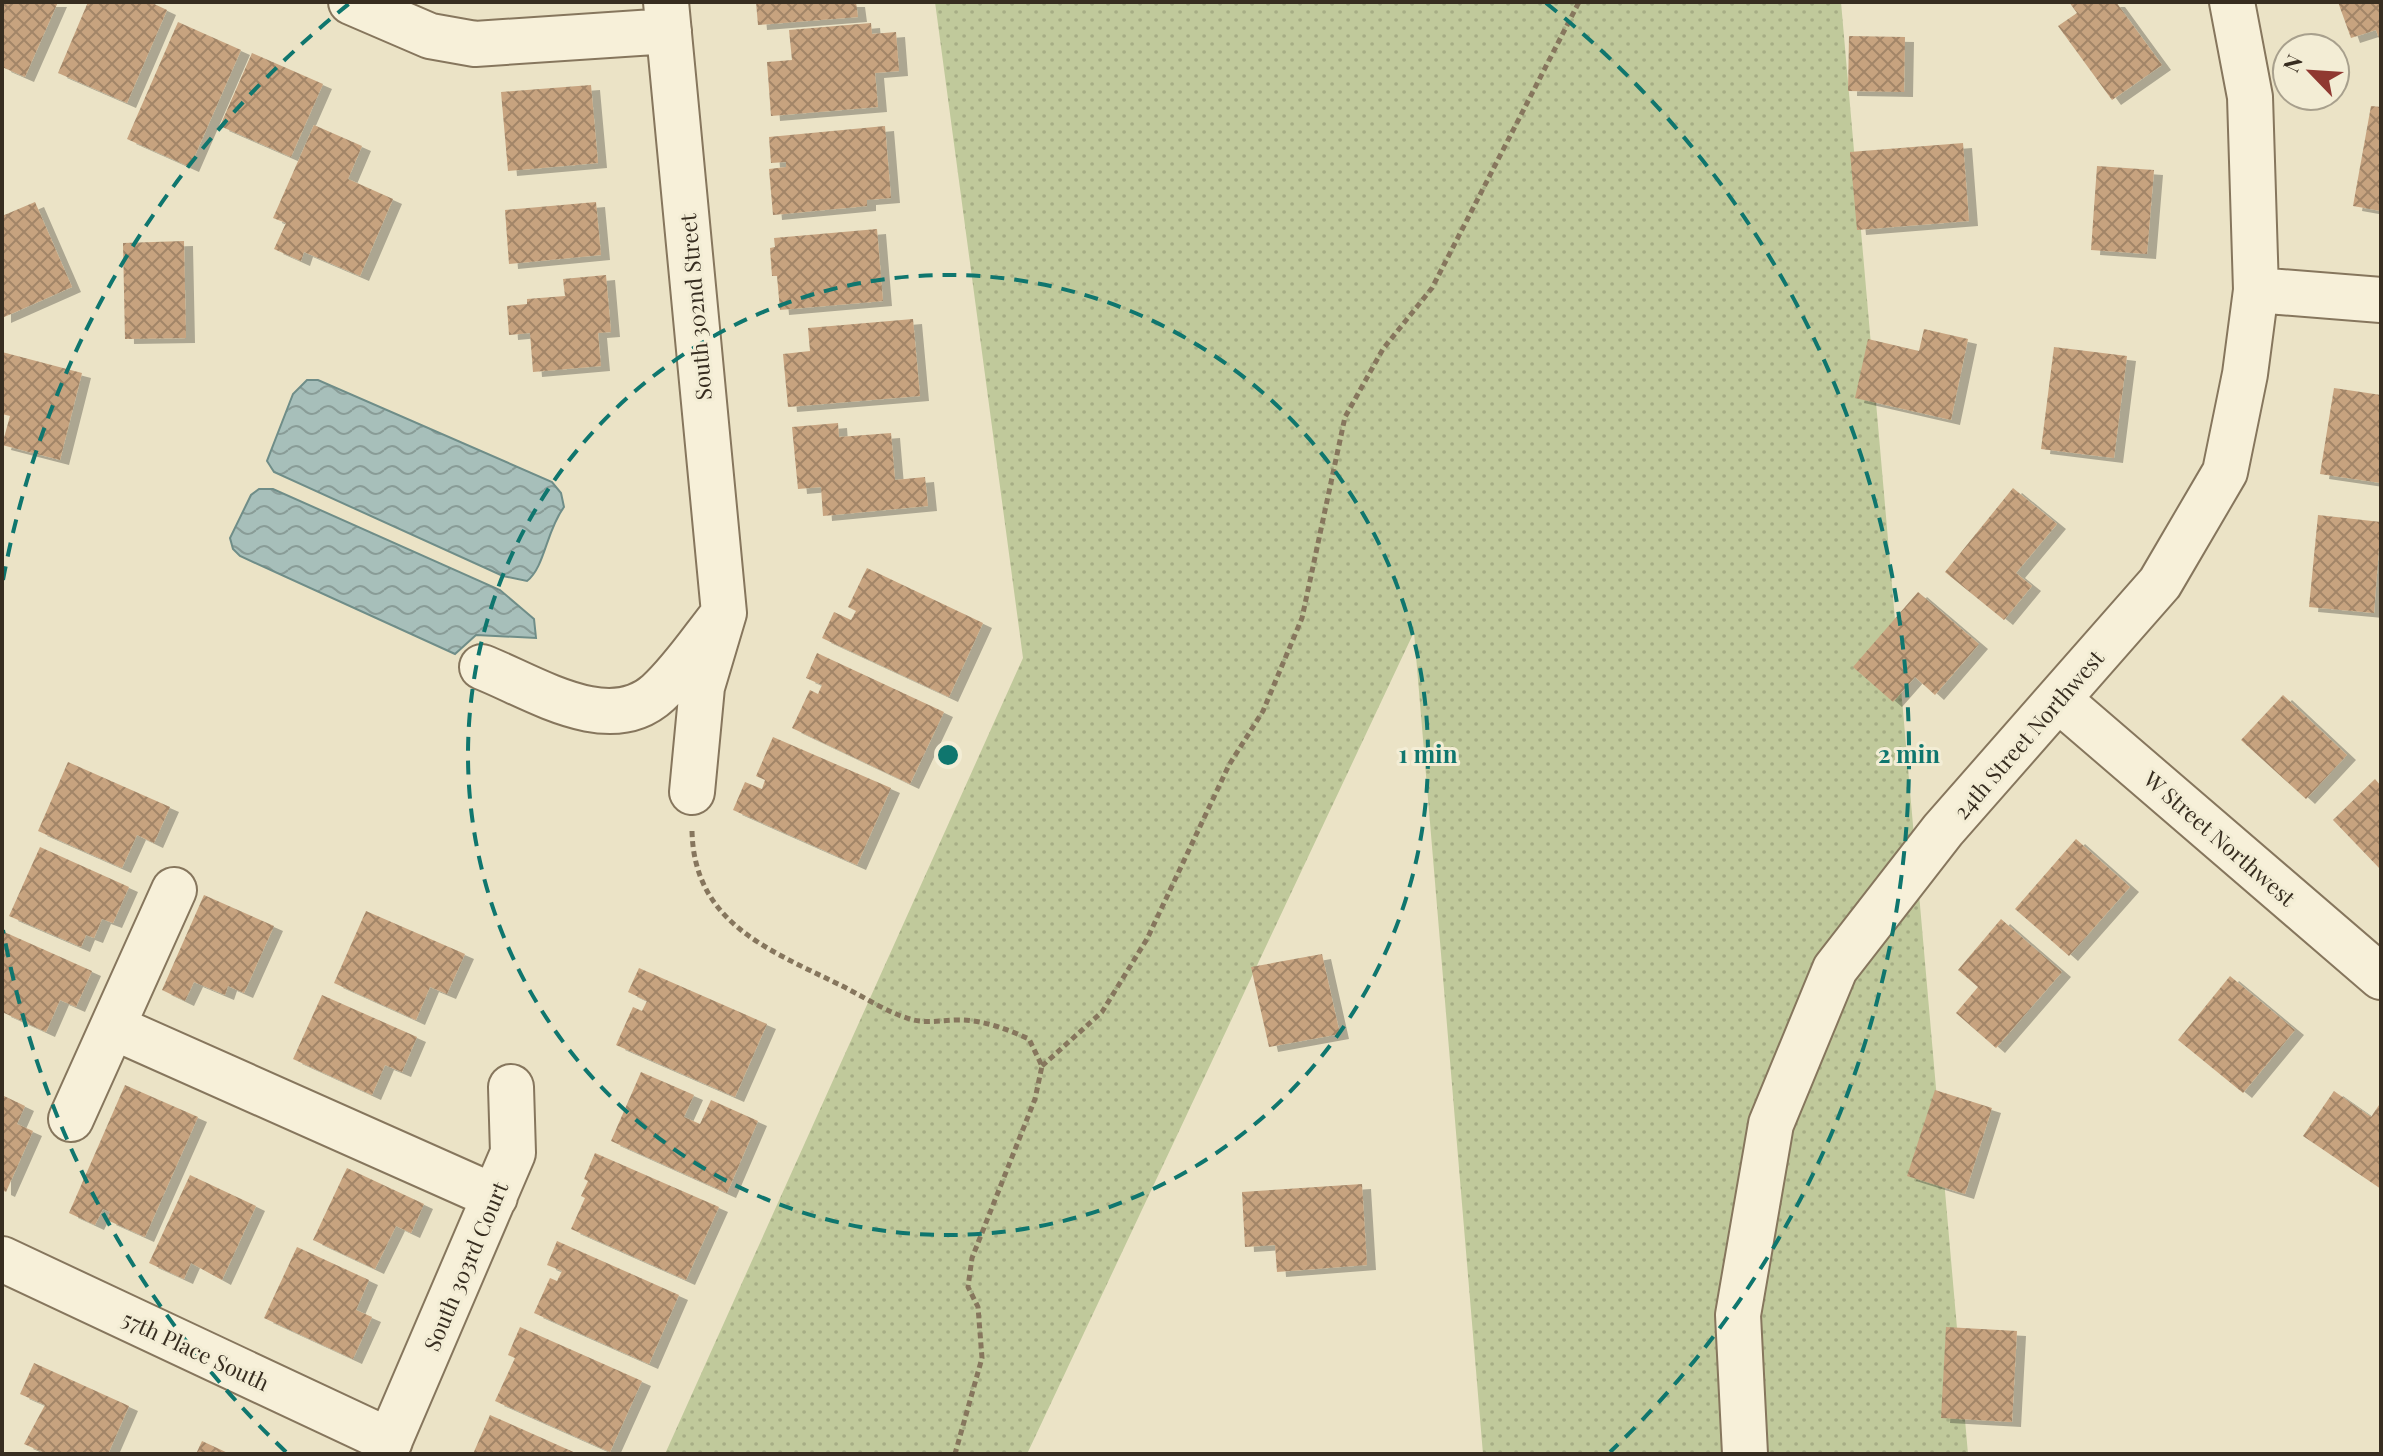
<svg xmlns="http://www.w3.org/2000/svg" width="2383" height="1456" viewBox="0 0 2383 1456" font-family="'Playfair Display',serif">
  <defs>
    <pattern id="grass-dots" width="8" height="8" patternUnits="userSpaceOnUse" patternTransform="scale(2)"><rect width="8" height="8" fill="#c0c99b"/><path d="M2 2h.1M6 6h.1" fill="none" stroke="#a6ad85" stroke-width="1.8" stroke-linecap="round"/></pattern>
    <pattern id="water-waves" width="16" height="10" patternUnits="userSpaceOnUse" patternTransform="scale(2)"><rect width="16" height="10" fill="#a7bfba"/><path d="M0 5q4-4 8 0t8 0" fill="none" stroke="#899c97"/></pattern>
    <pattern id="building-cross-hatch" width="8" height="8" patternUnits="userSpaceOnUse" patternTransform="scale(2)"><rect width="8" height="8" fill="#c7a37f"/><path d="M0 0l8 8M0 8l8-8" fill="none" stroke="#a28568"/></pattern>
    <filter id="shadow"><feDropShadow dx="9" dy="5" stdDeviation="0" flood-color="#0004"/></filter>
  </defs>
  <rect width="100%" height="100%" fill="#ebe3c6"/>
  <path fill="url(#grass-dots)" d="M935,2H1841L1968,1454H1483L1414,632L1027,1454H665L1023,658Z"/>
  <path fill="url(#water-waves)" stroke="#6f8d88" stroke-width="2" d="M307,380H318L552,482L561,493L564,507C546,531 545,567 527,581L503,576L274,472L267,461L293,394Z
    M259,489H273L500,590L534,619L536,638L476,635L455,654L240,556L233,549L230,538L251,495Z"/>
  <path fill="url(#building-cross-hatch)" filter="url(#shadow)" d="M2,2H58L25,77L2,67Z
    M88,2H150L167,10L127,103L58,73Z
    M756,2H856L858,17L758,25Z
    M2069,2H2116L2162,65L2112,100L2058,26L2077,13Z
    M2338,2H2381V44L2376,30L2351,38Z
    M178,22L241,50L190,167L127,139Z
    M871,23L872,34L896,32L899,71L875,73L878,107L771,116L767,62L792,60L789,30Z
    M1849,36L1905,37L1904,92L1848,91Z
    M252,53L323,84L291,157L220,126Z
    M591,85L598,163L508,171L501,92Z
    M2371,106L2381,107V211L2353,206Z
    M314,125L362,146L348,179L393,199L360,276L304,252L301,261L274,249L286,223L273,218Z
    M885,126L891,198L867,200V206L773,215L769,169L786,167V162L771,163L769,137Z
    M1963,143L1969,221L1857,230L1850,152Z
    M2097,166L2154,170L2147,254L2091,250Z
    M35,202L72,287L2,318V216Z
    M596,202L601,255L509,264L505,210Z
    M877,229L883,301L780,310L777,276H772L770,248L775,247L774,238Z
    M184,241L186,338L125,339L123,243Z
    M606,275L611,332L598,333L601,366L533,372L530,333L509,335L507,306L527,304V299L565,296L563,279Z
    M913,319L920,396L788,407L783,354L810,351L808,328Z
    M1924,329L1968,339L1951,420L1855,398L1868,339L1919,351Z
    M2054,347L2127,356L2114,458L2041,449Z
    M2,352L82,373L60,460L2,445L10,416L2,414Z
    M2334,388L2381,395V483L2320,474Z
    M838,423L839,437L891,433L895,480L925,477L928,506L823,516L821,487L798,489L792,427Z
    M2013,488L2057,524L2016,573L2032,586L2004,620L1945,572Z
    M2318,515L2381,522L2374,613L2309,607Z
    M867,568L983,623L949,697L822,638L834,612L851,620L856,611L848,607Z
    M1918,592L1979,644L1935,695L1915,677L1893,702L1853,667Z
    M817,653L944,712L910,784L792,728L810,690L818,694L822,685L806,678Z
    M2283,695L2347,755L2306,799L2241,740Z
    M773,737L891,788L857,865L733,810L745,782L762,789L765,780L756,776Z
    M68,762L170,807L154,843L137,835L122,868L38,831Z
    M2375,779L2381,786V870L2333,820Z
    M2076,839L2130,887L2069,956L2015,909Z
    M40,847L129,887L113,923L102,919L94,938L86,935L81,947L9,916Z
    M204,895L274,926L244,993L228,986L225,995L194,982L185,1001L162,990Z
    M366,911L465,954L447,994L430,987L416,1020L334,983Z
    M2001,919L2062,972L1996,1048L1956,1013L1978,987L1958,970Z
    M2,931L92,971L76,1007L60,1000L46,1032L2,1012Z
    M1322,954L1340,1034L1269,1047L1251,967Z
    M639,968L767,1024L735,1097L616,1045L633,1007L642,1011L647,1001L628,992Z
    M2230,976L2295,1030L2243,1093L2178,1040Z
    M322,995L417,1037L402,1072L385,1065L372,1095L293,1059Z
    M641,1072L694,1095L684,1117L700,1124L711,1100L758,1121L727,1193L611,1141Z
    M125,1085L198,1117L145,1237L107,1220L110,1212L103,1209L95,1225L69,1213Z
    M1935,1090L1992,1108L1965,1194L1907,1176Z
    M2334,1091L2371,1117L2381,1102V1189L2303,1136Z
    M2,1095L25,1106L17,1124L33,1131L6,1192L2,1190Z
    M595,1153L719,1207L686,1280L571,1229L585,1198L581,1196L588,1181L584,1179Z
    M347,1168L424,1204L411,1233L396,1226L375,1269L313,1240Z
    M190,1175L256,1206L222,1280L191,1263L184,1279L149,1263Z
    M1362,1184L1367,1265L1277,1272L1275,1245L1245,1247L1242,1192Z
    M557,1241L679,1295L649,1364L534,1313L550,1278L557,1281L562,1271L547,1265Z
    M297,1247L369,1280L356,1310L372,1317L353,1359L264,1318Z
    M520,1327L642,1381L610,1452L495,1401L515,1358L508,1355Z
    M1946,1327L2017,1331L2012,1422L1941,1418Z
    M34,1363L129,1406L108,1454H47L24,1444L45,1405L20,1394Z
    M490,1415L578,1454H473Z
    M202,1441L230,1454H196Z"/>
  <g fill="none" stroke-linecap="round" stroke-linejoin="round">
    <g stroke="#86765d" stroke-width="48">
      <path id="minor" d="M351,2L430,36L475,44L669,31
        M666,2L724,613
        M2256,290L2381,300
        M482,667C533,687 609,738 658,693C683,670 703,639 724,613L702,687L692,792
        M2059,700L2381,977
        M113,1027L495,1197
        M71,1119L174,890
        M2,1259L390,1441
        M384,1454L513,1153L511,1087
        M1745,1454L1738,1315L1771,1124L1835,969L1943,830L2160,583L2225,472L2245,374L2256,290L2250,97L2232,2"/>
    </g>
    <path stroke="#86765d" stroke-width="5" stroke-dasharray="6 4" stroke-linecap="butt" d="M692,831C694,922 767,949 838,984C861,995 886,1012 910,1019C926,1024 942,1020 959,1020C983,1020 1007,1029 1029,1039L1042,1066L1035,1099L972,1258L968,1287L978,1307L982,1358L955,1454
      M1042,1066L1102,1012L1147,939L1229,765L1263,711L1302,618L1345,417L1383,349L1432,288L1579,2"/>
    <use href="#minor" stroke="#f7f0d9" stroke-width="44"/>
  </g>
  <g fill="none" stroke="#0f766e" stroke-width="4" stroke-dasharray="14 10">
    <circle cx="948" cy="755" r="480"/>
    <path d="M286 1452A961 961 0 0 1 3 930M3 580A961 961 0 0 1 350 3M1546 3A961 961 0 0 1 1610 1452"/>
  </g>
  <g text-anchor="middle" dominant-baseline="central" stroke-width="6" stroke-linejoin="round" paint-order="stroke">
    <g font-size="22" fill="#372d20" stroke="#f3edd5">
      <text transform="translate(695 307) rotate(-95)">South 302nd Street</text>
      <text transform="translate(2028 734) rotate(-49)">24th Street Northwest</text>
      <text transform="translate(2220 838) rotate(41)">W Street Northwest</text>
      <text transform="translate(465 1266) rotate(-67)">South 303rd Court</text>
      <text transform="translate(196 1350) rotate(25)">57th Place South</text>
    </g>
  </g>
  <circle cx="948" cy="755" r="12" fill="#0f766e" stroke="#f3edd5" stroke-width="4"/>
  <g font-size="24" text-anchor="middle" font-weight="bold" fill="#0f766e" stroke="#f3edd5" stroke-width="6" stroke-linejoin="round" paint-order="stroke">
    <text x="1428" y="763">1 min</text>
    <text x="1909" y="763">2 min</text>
  </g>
  <rect width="2383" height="1456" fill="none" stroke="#372d20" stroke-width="8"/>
  <g transform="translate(2311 72) rotate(295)"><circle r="38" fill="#f3edd5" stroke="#a8a08d" stroke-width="2"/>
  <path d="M0-6L14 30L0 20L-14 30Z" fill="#903831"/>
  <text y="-12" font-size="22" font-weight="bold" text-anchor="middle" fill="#372d20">N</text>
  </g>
</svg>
